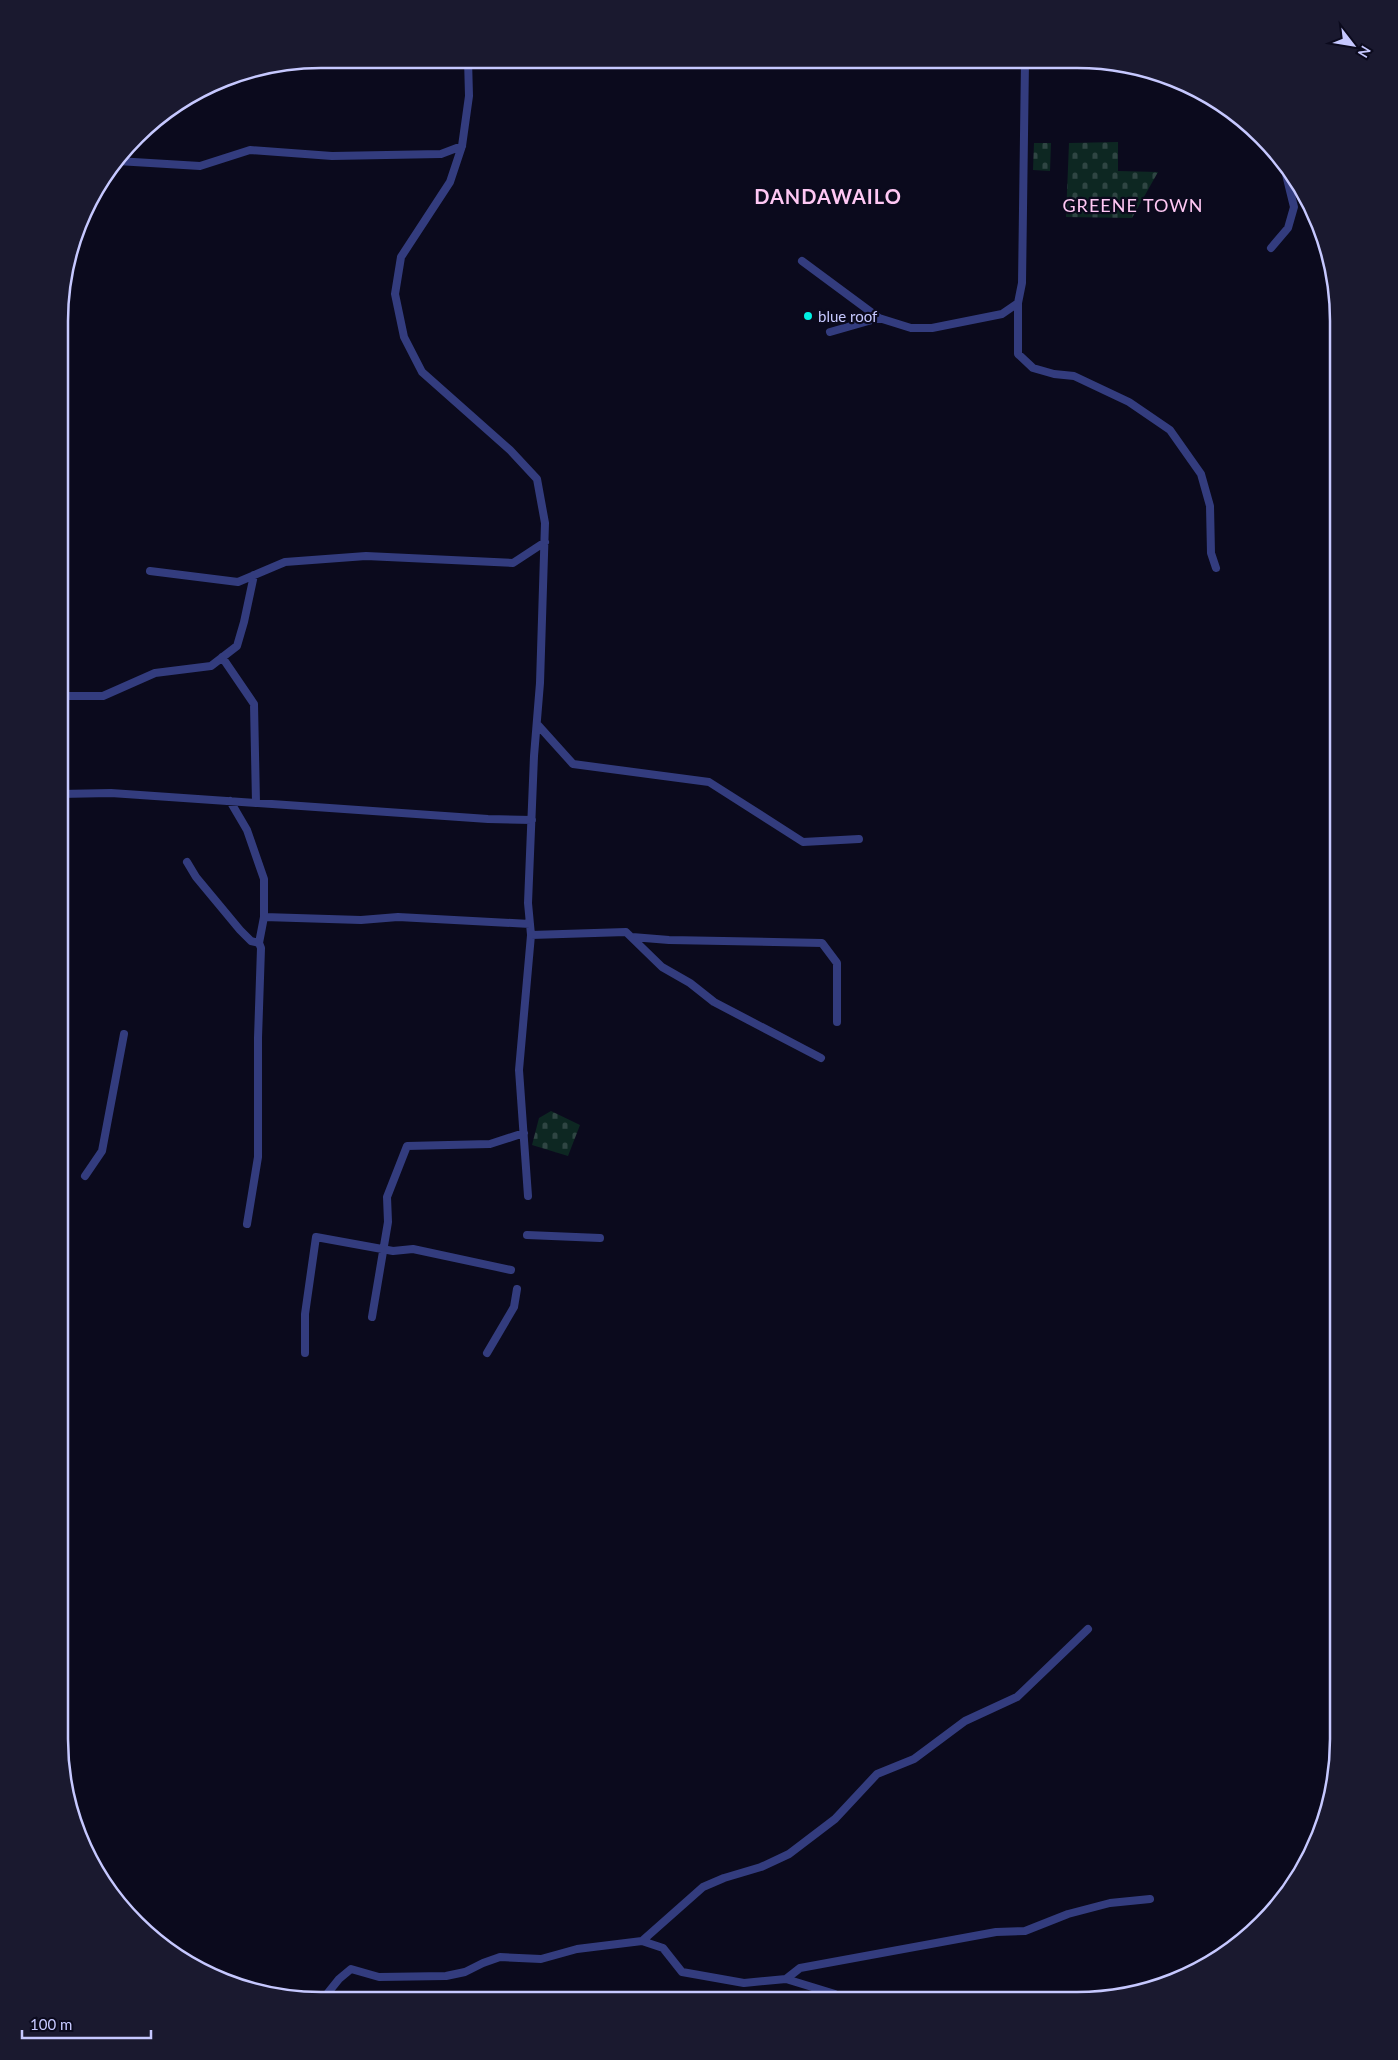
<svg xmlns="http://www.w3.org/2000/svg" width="1398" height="2060" viewBox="0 0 1398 2060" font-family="Lato,sans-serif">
  <defs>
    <pattern id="cemetery-stones" width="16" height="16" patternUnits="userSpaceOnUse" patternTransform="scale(1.25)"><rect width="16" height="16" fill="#0d2722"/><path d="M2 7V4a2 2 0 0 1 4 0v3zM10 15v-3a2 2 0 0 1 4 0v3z" fill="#2f4543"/></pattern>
  </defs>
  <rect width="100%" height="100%" fill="#0b0a1d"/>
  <path fill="url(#cemetery-stones)" d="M1118,142V171L1158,172L1132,218L1066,217L1069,143Z
    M1034,143H1051L1050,171L1033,170Z
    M551,1111L580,1125L568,1156L532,1145L539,1118Z"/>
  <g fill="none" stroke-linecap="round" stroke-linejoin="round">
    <path stroke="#333c7e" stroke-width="8" d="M468,59L469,96L462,146L450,182L401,257L395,294L404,337L422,372L510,450L537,479L545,523L540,683L534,756L528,903L531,935L519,1070L528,1196
      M117,161L200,166L250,150L332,156L441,154L462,146
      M1271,248L1288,228L1294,207L1282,158
      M802,261L879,318L911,328H932L1002,314L1018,303L1022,283L1025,61
      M1018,303V354L1033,368L1054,374L1074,376L1129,402L1170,430L1201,474L1210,506L1211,553L1216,568
      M830,332L879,318
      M150,571L238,582L285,562L366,556L513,563L545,542
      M222,657L254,704L256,803
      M60,696H103L155,673L211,666L237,646L244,622L254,575
      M537,724L573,764L709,782L803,842L859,839
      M60,794L111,793L488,819L532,820
      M230,801L247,830L264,879V917L259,943L261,948L258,1038V1157L247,1224
      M187,862L196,877L240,930L251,941L259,943
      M264,917L361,920L398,917L530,924
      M531,935L626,932L662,967L690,983L714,1002L821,1058
      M632,937L669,940L822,943L837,963V1022
      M85,1176L102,1151L124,1034
      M527,1235L600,1238
      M372,1317L388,1222L387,1197L407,1146L490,1144L524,1133
      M305,1353V1314L316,1237L393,1251L413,1249L511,1270
      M487,1353L514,1307L517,1289
      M642,1941L703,1887L724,1878L761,1867L789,1854L835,1819L877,1774L914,1759L965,1721L1017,1697L1088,1629
      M323,1999L339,1979L351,1969L379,1977L446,1976L465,1972L483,1963L500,1957L541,1959L577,1949L642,1941L663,1948L682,1972L744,1983L786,1979
      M837,2001L835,1994L786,1979L800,1968L996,1932L1025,1931L1068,1914L1110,1903L1150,1899"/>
  </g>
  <circle fill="#00f1e3" stroke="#0b0a1d" stroke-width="2" cx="808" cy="316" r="5"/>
  <g text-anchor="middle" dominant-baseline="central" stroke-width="4.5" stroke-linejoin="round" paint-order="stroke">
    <g font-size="15" fill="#c6c8ff" stroke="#0b0a1d" text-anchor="start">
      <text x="818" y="316">blue roof</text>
    </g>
    <g font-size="18" letter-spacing="1" fill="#ffc8f4" stroke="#0b0a1d">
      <text x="1133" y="205">GREENE TOWN</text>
    </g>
    <g font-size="20" font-weight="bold" letter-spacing="1" fill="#ffc8f4" stroke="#0b0a1d">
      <text x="828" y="196">DANDAWAILO</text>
    </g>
  </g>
  <path d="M0 0H1398V2060H0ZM321 68H1077A253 253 0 0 1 1330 321V1739A253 253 0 0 1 1077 1992H321A253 253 0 0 1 68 1739V321A253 253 0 0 1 321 68Z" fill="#1a192f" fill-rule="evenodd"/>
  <path fill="none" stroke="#c6c8ff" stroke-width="2.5" d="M321 68H1077A253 253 0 0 1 1330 321V1739A253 253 0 0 1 1077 1992H321A253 253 0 0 1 68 1739V321A253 253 0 0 1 321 68Z"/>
  <g transform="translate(1353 45) rotate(121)" stroke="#0b0a1d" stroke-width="4" paint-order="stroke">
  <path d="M0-4L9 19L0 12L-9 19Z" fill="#c6c8ff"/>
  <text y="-8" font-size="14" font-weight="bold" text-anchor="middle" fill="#c6c8ff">N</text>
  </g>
  <path d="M22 2030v8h129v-8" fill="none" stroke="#c6c8ff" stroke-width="2.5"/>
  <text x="30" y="2030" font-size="15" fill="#c6c8ff" stroke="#0b0a1d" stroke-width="4" paint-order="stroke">100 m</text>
</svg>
